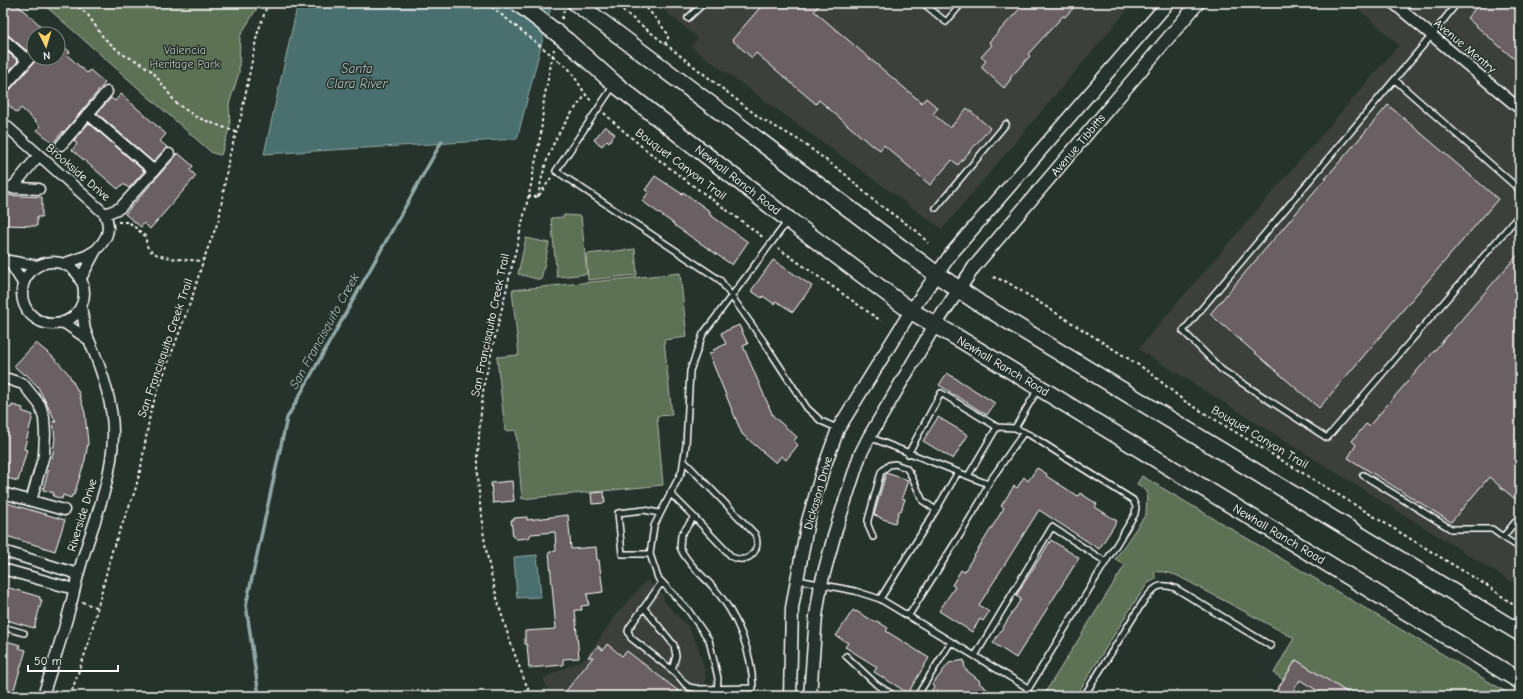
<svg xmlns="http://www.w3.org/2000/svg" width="1523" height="699" viewBox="0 0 1523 699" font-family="'Comic Neue',sans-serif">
  <rect width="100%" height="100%" fill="#26332d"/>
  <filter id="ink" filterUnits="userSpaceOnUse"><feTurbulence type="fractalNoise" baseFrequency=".025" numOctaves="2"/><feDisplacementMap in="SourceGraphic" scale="8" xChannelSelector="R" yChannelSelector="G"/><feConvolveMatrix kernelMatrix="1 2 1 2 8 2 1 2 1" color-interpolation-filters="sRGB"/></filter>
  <g filter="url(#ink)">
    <path fill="#3a403e" d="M655,3H1133L942,229L691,47L698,38Z
      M1352,3H1520V587L1138,349L1399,45Z
      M647,580L663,595L664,601L688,627L698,646L705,671V696H551L543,678L585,659L619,611Z
      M1296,660L1352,696H1273Z"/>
    <path fill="#5d7154" stroke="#aeb8aa" d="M42,3H260L240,36L239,73L229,104L230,126L221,155L212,153Z
      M564,215L581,216L587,274L557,277L551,218L564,217Z
      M526,238L549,243L541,280L518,274Z
      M635,249L637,275L588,280L586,254Z
      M680,273L687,337L664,340L672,415L657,416L663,485L522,499L516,430L505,431L497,357L519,355L512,290Z
      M1142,476L1513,696H1352L1296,660L1283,680L1274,673L1294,638L1178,576C1170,573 1164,571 1154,572L1156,579L1148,583L1132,606L1076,696H1043L1125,565L1115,559L1146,514L1147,491L1137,484Z"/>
    <path fill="#4a6f6e" stroke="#92a9a8" d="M298,3H552L517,139L264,154Z
      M537,555L541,597L517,598L514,557Z"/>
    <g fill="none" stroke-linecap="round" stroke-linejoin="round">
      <path stroke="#92a9a8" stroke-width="3.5" d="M259,696L246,605L287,418L442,141"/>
    </g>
    <path fill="#6a5f64" stroke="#fff" d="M3,3H15L41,26L34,34V47L27,51L7,34L3,33Z
      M764,3H821L814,11L922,103L926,98L938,108L933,114L950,128L967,108L990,128L958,165L952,160L930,185L884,145L880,150L873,145L872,146L819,100L816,104L756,53L752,58L732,40Z
      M1025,3H1078L1065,17L1063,16L1028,54L1030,56L1010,78L1011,79L1004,88L981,67L986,61L981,57L992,45L989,42Z
      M1480,3H1520V64L1467,18Z
      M58,41L70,52L67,55L87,73L90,70L105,83L64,132L63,131L53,143L37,130L40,126L34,120L21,108L17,113L3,100V98L38,58H58Z
      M3,48L18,61L3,78Z
      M121,94L166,134L160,141L168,148L164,150L153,162L97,113L111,98L115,101Z
      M1388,105L1498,199L1319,408L1210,314Z
      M89,123L144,171L129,188L123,184L118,189L72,150L77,144L74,140Z
      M605,126L615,134L609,142L607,140L602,146L594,140Z
      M178,153L193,166L190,170L196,176L150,229L144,223L141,227L125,214L174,158L175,154L176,155Z
      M655,176L682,194L683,192L711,212L709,214L748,242L732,265L674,225V224L642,201L649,192L645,190Z
      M3,195L42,197V217H37V226L3,225Z
      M1520,252V494L1515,499L1489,477L1451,522L1348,458L1356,445L1352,441L1366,424L1369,426Z
      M773,260L812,286L793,312L776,301L774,304L763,296L762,298L751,291Z
      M739,325L748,344L743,346L773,416L797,437L794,441L798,445L786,460L781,456L776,463L742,434L709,354L714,352L713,350L726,344L721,333Z
      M36,343L53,357L68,373L79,393L85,413L88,443L85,460L74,495H72L71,498L63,495L62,499L53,496L54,493L43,490L52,458L55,439L53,421L56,422L38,387L26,374L24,375L14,366Z
      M947,373L995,403L987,415L939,385Z
      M12,405L23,408L22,411L33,415L24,449L27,450L18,481L3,477V406L11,408Z
      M938,417L968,435L953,459L923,441Z
      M1037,468L1047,474L1046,476L1078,496L1080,493L1097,504L1095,507L1117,521L1099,549L1039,510L979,605L989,612L983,621L980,619L972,632L939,611L955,587L952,585L961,570L964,572L1004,508L1001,506L1014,486L1017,488L1024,477L1028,481Z
      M886,473L908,480L902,498L905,499L901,511H899L895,523L880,518V517L874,515Z
      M512,481L514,501L493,503L491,483Z
      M604,492L605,503L592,504L591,493Z
      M3,502L65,520L55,551L3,535Z
      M568,515L571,549L596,547L597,560H599L603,592L587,594L589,605L581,606L582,610H575L579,658L563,659V665L529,668L527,644H525V631L556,629L549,552L556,551L555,532L531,534L529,538L516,539L515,537H513L511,520H514V518L527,517V520Z
      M1051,540L1079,558L1016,658L993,643L1021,599L1016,596Z
      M3,586L40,597V600H42L34,628L3,619Z
      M853,610L856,612V611L875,622L877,621L888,628L886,631L929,658L908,693L874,672L877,667L845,647L848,643L836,636Z
      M3,640L20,645L19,648L26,650L12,696L3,693Z
      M607,644L622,656L627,651L685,696H562L593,657H588L598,646L603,650Z
      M964,660L965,669L980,681L979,683L996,696H927L934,687L932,685L949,663Z
      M1296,660L1353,696H1326L1300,680L1290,696H1273Z"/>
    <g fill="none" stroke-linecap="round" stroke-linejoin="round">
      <g stroke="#fff" stroke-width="8">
        <path id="service" d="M923,3L946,22L962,3
          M1457,3L1432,35L1183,331L1222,370L1327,438L1520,214
          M1402,11L1409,3
          M688,18L704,3
          M1395,80L1520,190
          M614,85L556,171L720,280L764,342L807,408L821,421L837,428
          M936,208L1006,124
          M997,427L1015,428L1030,435L1133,500L1136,507L1135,514L1024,696
          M1015,428L1038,389
          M869,437L988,484
          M908,454L941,393L997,427L968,476
          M684,461L755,534C762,549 749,565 732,557L694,517
          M1363,475L1451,529H1492L1503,537
          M1520,516L1503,537L1520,548
          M873,537L868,525V520L881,472L889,465L895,464L906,468L910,473L923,501L936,510
          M650,554H622L618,513L644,510L659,513
          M798,580L855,591L880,599L1028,688
          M662,582L629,628L628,631L631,638L676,673L685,684L689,687L700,689L753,688C752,651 737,614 713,587C702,575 686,562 680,547L681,535L694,517L670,493
          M880,599L936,510L958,472
          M644,608L674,645L676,656L672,670
          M909,615L960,535L981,500L988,484L1024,432
          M3,627L24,633
          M846,656L877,685L895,696
          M975,656L1052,527L1106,562
          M717,696L718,678L709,640L688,610L658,578L650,554L654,526L682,471L686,445L690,371L703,334L787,222
          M917,696L951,642
          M1084,696L1143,602C1154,588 1157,582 1175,588L1271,646"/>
      </g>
      <g stroke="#fff" stroke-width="13">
        <path id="minor" d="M1393,3L1520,109
          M3,39L27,60
          M3,88L34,53
          M88,114L154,171
          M3,123L105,214C111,229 108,238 96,250
          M61,145L107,92
          M3,187L39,189
          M12,188L39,155
          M105,214L120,208L169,154
          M22 293a31 31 0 1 1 62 0a31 31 0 1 1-62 0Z
          M63,264L86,256L96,250L80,280
          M23,283L9,261L37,266
          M63,322L89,340L85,330L81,306
          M8,379L23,384L40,405L44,418L45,434L44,455L31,501
          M3,493L64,510
          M3,551L78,574
          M3,569L74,589
          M43,696C53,664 64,632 72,600C75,587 78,574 82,561C94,521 112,480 113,437C114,404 102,370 89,340"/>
      </g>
      <g stroke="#fff" stroke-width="15">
        <path id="tertiary" d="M790,696L792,608L797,580L808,521L822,473L838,429L911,311L951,254L1168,3
          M810,696L816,616L821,584L836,529L860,455L869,437L935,325L974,267L1198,3"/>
      </g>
      <g stroke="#fff" stroke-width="19">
        <path id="primary" d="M576,3L936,274L979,303L1520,633
          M567,41L615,84L789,220L911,311L958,338L1520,681"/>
      </g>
      <path stroke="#fff" stroke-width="2" stroke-dasharray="3 3" stroke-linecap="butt" d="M74,3L88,15L103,37L122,54L139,62L153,72L176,103L196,117L236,132
        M613,3L760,118L799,140L845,174L874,201L918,232L928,243
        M643,3L668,34V38L665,44
        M562,19L564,10
        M559,61L570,70L586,95L592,102
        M604,113C653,160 711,197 764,238
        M528,196L538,197L551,178
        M538,197C545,155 558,128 586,95
        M118,222H129L146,237C146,243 146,247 151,251C160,259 190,260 203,261
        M778,248L881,321
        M993,277L1007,282L1148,371L1183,400L1491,588L1520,610
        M82,602L98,608
        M70,696L88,645L112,551L135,491L141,467L151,409L192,298L203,261L219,219L229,157L241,117L257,35L268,3
        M531,696C500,622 479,546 478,466C478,438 481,411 484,384L530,190L541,133L544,99L554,49"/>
      <use href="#service" stroke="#26332d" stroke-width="5"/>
      <use href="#minor" stroke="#26332d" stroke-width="10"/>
      <use href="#tertiary" stroke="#26332d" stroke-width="12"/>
      <use href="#primary" stroke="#26332d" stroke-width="16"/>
      <g stroke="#fff" stroke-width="19" stroke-linecap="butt">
        <path id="primary-bridge" d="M518,3L567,41"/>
      </g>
      <path stroke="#fff" stroke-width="2" stroke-dasharray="3 3" stroke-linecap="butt" d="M487,3L559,61"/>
      <use href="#primary-bridge" stroke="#26332d" stroke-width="16"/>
    </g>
  </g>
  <g text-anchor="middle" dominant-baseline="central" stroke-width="3" stroke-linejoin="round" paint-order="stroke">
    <g font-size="12" fill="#fff" stroke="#26332d">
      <text transform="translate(1465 46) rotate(40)">Avenue Mentry</text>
      <text transform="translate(1078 145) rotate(-50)">Avenue Tibbitts</text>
      <text transform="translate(681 164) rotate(37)">Bouquet Canyon Trail</text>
      <text transform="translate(78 172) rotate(41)">Brookside Drive</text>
      <text transform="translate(738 180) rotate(38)">Newhall Ranch Road</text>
      <text transform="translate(490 325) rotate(-78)">San Francisquito Creek Trail</text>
      <text transform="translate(165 348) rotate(-71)">San Francisquito Creek Trail</text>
      <text transform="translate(1003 366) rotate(31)">Newhall Ranch Road</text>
      <text transform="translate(1260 437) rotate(31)">Bouquet Canyon Trail</text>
      <text transform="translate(818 493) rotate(-74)">Dickason Drive</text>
      <text transform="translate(82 515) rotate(-73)">Riverside Drive</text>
      <text transform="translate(1279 534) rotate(31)">Newhall Ranch Road</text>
    </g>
    <g font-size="12" fill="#b6bfb2" stroke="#26332d">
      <text x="185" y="50">Valencia<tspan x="185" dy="14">Heritage Park</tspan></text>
    </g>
    <g font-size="13" font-style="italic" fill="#aebebe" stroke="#26332d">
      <text x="357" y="68">Santa<tspan x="357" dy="15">Clara River</tspan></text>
      <text transform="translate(324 331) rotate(-61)">San Francisquito Creek</text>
    </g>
  </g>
  <rect width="1523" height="699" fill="none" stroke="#26332d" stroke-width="16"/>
  <rect x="8" y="8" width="1507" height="683" fill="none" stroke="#fff" stroke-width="1.5" filter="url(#ink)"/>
  <g transform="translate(46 46) rotate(175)"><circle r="19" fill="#26332d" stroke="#7d8581"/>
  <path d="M0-3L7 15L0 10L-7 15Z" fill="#ffd166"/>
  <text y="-6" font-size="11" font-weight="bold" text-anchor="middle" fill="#ffffff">N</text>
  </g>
  <path d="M28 665v6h90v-6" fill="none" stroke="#ffffff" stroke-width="2"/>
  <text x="34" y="665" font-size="12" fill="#ffffff" stroke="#26332d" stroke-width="3" paint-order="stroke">50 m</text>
</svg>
